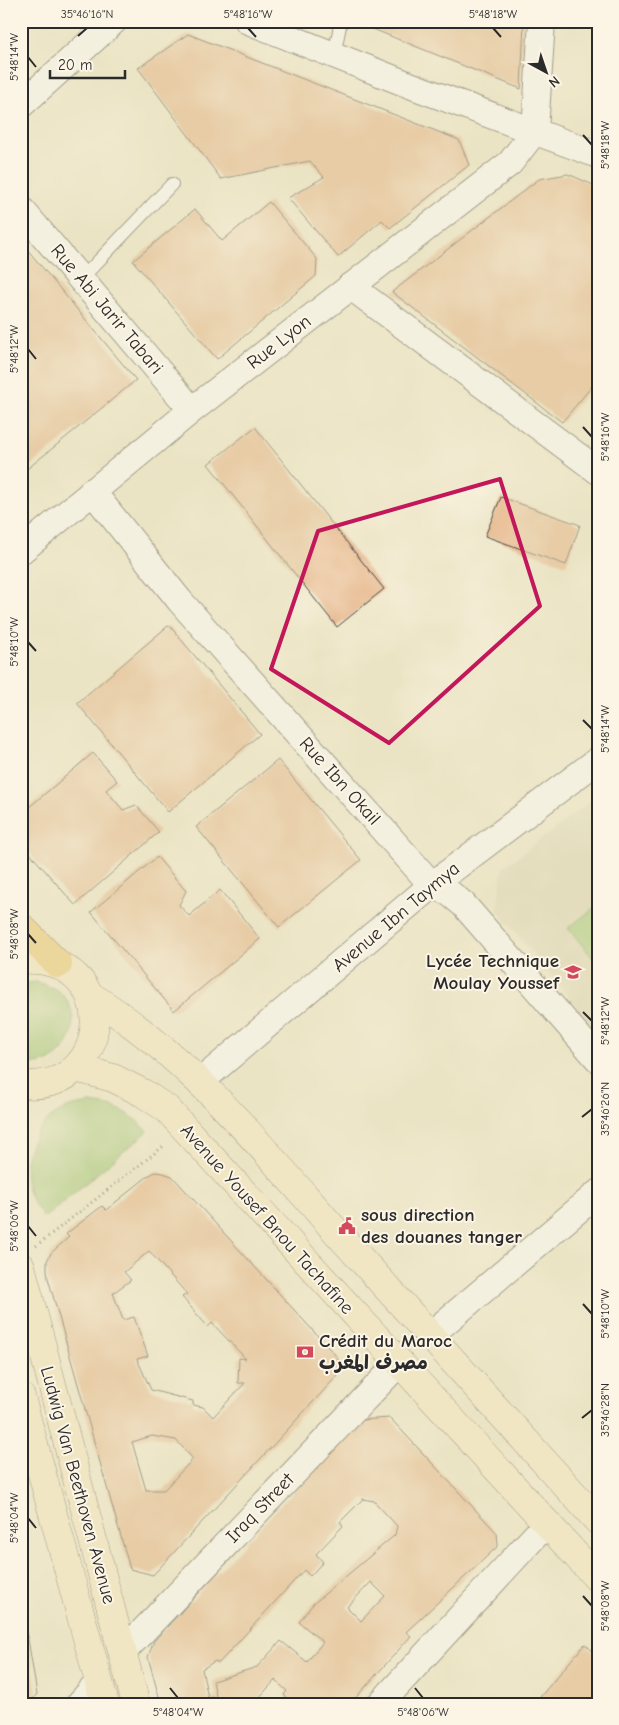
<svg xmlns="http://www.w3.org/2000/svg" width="619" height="1725" viewBox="0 0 619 1725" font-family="'Comic Neue','Playpen Sans Arabic',sans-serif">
  <rect width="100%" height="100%" fill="#fcf5e5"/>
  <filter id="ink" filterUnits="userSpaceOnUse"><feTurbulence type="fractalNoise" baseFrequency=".02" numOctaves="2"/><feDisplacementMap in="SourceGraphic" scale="10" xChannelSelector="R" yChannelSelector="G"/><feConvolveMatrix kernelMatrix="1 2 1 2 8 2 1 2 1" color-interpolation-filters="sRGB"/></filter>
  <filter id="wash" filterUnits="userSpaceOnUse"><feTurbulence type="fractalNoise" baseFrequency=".0096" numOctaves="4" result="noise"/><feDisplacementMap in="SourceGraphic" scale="20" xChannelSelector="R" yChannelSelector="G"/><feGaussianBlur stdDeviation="1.12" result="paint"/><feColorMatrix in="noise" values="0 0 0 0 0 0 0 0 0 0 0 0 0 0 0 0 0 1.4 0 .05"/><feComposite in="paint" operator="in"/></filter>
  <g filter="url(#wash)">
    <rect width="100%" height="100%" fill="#ebe4c4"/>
    <path fill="#dad5b4" d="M598,796V1033L497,910L503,868Z"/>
    <path fill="#9ac470" stroke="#62784e" d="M598,905V964L568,928Z
      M36,982C45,985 54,987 61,993C82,1013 74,1050 48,1061C39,1065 30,1064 21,1063V984Z
      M89,1103C118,1106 127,1111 148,1131L44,1218C40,1212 34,1205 31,1198C16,1164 32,1123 67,1108C74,1105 82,1105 89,1103Z"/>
    <g id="blocks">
      <path fill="#e3af80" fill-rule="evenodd" d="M364,21H524L521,89L363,25Z
        M188,34L459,140L469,165L390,228L382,220L338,257L288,198L324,177L310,161L221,179L138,68Z
        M568,174L598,187V379L562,422L392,292L539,179Z
        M269,202L317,259L316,276L217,359L133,261L195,209L222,241Z
        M21,242L136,380L21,474Z
        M255,427L384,589L337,627L208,464Z
        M501,497L580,525L566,565L485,536Z
        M169,625L260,734L168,812L77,703Z
        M93,753L117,781L106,790L123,810L136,805L159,832L75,905L21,843V814Z
        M278,760L361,860L279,927L196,827Z
        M157,857L186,891L179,905L189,916L220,890L260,939L174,1011L91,912Z
        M155,1172L163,1173L172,1176L337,1357L340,1364L338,1375L153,1575L130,1569L48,1278L47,1270V1261L51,1253L69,1237L66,1234L102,1206L106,1210L148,1176ZM149,1251L187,1294L182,1297L208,1327L212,1323L246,1359L239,1358L238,1383H245L213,1417L203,1407L193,1405V1401L151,1390L137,1359L148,1356L134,1317L123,1320L113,1293L131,1280L124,1272ZM152,1436L176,1440L193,1459L164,1490H146L132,1442Z
        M390,1418L497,1533L498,1546L406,1632L411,1636L350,1704H290L291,1702L284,1695L287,1691L275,1680L258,1699L263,1704H161L148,1657L154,1641L360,1420ZM363,1499L374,1501L397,1526L395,1535L313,1604L299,1622L323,1642L307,1662L281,1641L257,1667L213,1681L216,1696L208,1698L202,1669L215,1661L219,1663L304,1570L310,1576L323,1562L316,1554L343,1526L340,1522ZM371,1582L385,1596L361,1621L347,1607Z
        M21,1616L28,1639L37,1694L29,1704H21Z
        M585,1644L598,1656V1704H534Z"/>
    </g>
  </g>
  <g filter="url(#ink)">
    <use href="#blocks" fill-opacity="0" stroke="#484742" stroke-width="1"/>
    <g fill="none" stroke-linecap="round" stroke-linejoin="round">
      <g stroke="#484742" stroke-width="14">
        <path id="service" d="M334,55L341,21
          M82,278L172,184"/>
      </g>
      <g stroke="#484742" stroke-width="28">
        <path id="minor" d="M248,21L407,84L598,155
          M21,105L114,21
          M21,209L192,410
          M350,286L598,471
          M92,491L180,601L432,885L448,892L463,904L598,1059
          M21,551L192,410L510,163L535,131L542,21
          M200,1082L432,885L598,760
          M429,1336L598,1193
          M122,1653L399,1363
          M79,1704L99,1682
          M380,1704L546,1524"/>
      </g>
      <g stroke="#484742" stroke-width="29">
        <path id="secondary" d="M21,960C122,952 116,1095 21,1084
          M91,996C192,1059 262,1148 340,1236C425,1331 511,1426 598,1521
          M76,1068L113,1078L143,1093L167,1109L598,1579
          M21,1266L136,1704
          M21,1397L105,1704"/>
      </g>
      <g stroke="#484742" stroke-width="29">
        <path id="trunk" d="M21,927L58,964"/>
      </g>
      <path stroke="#484742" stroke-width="3" stroke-dasharray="1 4" stroke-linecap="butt" d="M36,1246L165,1145"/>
      <use href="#service" stroke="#fff" stroke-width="12"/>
      <use href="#minor" stroke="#fff" stroke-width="26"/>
      <use href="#secondary" stroke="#f7e8c3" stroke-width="28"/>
      <use href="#trunk" stroke="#eac669" stroke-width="28"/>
    </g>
  </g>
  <path d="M0 0H619V1725H0ZM500,479L540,606L389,743L271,669L318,531Z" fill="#ebe4c4" fill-opacity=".55" fill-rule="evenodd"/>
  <path fill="none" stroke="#c2185b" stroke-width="4" stroke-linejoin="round" d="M500,479L540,606L389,743L271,669L318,531Z"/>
  <path fill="none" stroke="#2b2b2b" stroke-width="2" d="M248,28L256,37M493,28L501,37M78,36L87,28M28,57L36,67M583,135L592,145M28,349L36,359M583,427L592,437M28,642L36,651M583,720L592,729M28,934L36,943M583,1012L592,1021M582,1117L592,1109M28,1226L36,1236M583,1304L592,1314M582,1418L592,1410M28,1518L36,1528M583,1596L592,1606M170,1688L178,1698M415,1688L423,1698"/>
  <defs>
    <g id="university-bare" transform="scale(1.35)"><path d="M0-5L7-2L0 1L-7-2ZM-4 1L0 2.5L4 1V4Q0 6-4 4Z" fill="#d1495b" stroke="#fcf5e5" stroke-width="2.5" paint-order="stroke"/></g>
    <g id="civic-bare" transform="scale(1.35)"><path d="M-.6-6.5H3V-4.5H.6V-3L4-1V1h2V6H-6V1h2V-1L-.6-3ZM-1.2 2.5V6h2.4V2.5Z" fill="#d1495b" stroke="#fcf5e5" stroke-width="2.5" paint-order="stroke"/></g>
    <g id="bank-bare" transform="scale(1.35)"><path d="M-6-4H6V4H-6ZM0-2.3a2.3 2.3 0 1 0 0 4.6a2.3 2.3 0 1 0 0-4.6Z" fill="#d1495b" stroke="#fcf5e5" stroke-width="2.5" paint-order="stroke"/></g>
  </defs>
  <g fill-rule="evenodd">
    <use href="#university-bare" x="573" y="972"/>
    <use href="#civic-bare" x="347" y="1226"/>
    <use href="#bank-bare" x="305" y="1352"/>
  </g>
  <g text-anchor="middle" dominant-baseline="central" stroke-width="4" stroke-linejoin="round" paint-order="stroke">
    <g font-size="19" fill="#2b2b2b" stroke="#fcf5e5">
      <text transform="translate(107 309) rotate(50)">Rue Abi Jarir Tabari</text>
      <text transform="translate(279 342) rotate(-38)">Rue Lyon</text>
      <text transform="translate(340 781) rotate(48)">Rue Ibn Okail</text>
      <text transform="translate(396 917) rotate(-40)">Avenue Ibn Taymya</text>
      <text transform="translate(267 1219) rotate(48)">Avenue Yousef Bnou Tachafine</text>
      <text transform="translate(78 1485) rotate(75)">Ludwig Van Beethoven Avenue</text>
      <text transform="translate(260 1508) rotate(-46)">Iraq Street</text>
    </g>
    <g font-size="19" font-weight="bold" fill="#2b2b2b" stroke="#fcf5e5" text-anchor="start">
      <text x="559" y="961" text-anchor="end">Lycée Technique<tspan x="559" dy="22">Moulay Youssef</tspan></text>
      <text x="361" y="1215">sous direction<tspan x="361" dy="22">des douanes tanger</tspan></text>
      <text x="319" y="1341">Crédit du Maroc<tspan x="319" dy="22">مصرف المغرب</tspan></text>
    </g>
  </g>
  <rect width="619" height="1725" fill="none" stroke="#fcf5e5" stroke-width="55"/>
  <g transform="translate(546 72) rotate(140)" stroke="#fcf5e5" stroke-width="4" paint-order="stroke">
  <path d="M0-4L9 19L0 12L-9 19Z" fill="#2b2b2b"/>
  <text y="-8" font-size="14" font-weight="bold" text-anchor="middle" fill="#2b2b2b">N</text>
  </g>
  <path d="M50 70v8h75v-8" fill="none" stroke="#2b2b2b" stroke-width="2.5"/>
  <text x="58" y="70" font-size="15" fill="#2b2b2b" stroke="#fcf5e5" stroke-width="4" paint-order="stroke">20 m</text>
  <rect x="28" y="28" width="564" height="1670" fill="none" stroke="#2b2b2b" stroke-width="2"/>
  <g font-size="12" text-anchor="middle" fill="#2b2b2b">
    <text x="87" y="18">35°46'16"N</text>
    <text x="248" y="18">5°48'16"W</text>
    <text x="493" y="18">5°48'18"W</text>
    <text transform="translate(14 57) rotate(-90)" y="4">5°48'14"W</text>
    <text transform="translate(605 145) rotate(-90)" y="4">5°48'18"W</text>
    <text transform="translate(14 349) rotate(-90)" y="4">5°48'12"W</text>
    <text transform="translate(605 437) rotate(-90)" y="4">5°48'16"W</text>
    <text transform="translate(14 642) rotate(-90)" y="4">5°48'10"W</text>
    <text transform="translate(605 729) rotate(-90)" y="4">5°48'14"W</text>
    <text transform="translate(14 934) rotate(-90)" y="4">5°48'08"W</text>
    <text transform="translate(605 1021) rotate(-90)" y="4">5°48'12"W</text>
    <text transform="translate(605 1109) rotate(-90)" y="4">35°46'26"N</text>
    <text transform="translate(14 1226) rotate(-90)" y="4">5°48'06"W</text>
    <text transform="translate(605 1314) rotate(-90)" y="4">5°48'10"W</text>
    <text transform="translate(605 1410) rotate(-90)" y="4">35°46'28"N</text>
    <text transform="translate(14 1518) rotate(-90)" y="4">5°48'04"W</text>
    <text transform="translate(605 1606) rotate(-90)" y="4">5°48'08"W</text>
    <text x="178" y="1716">5°48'04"W</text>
    <text x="423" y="1716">5°48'06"W</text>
  </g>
</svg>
